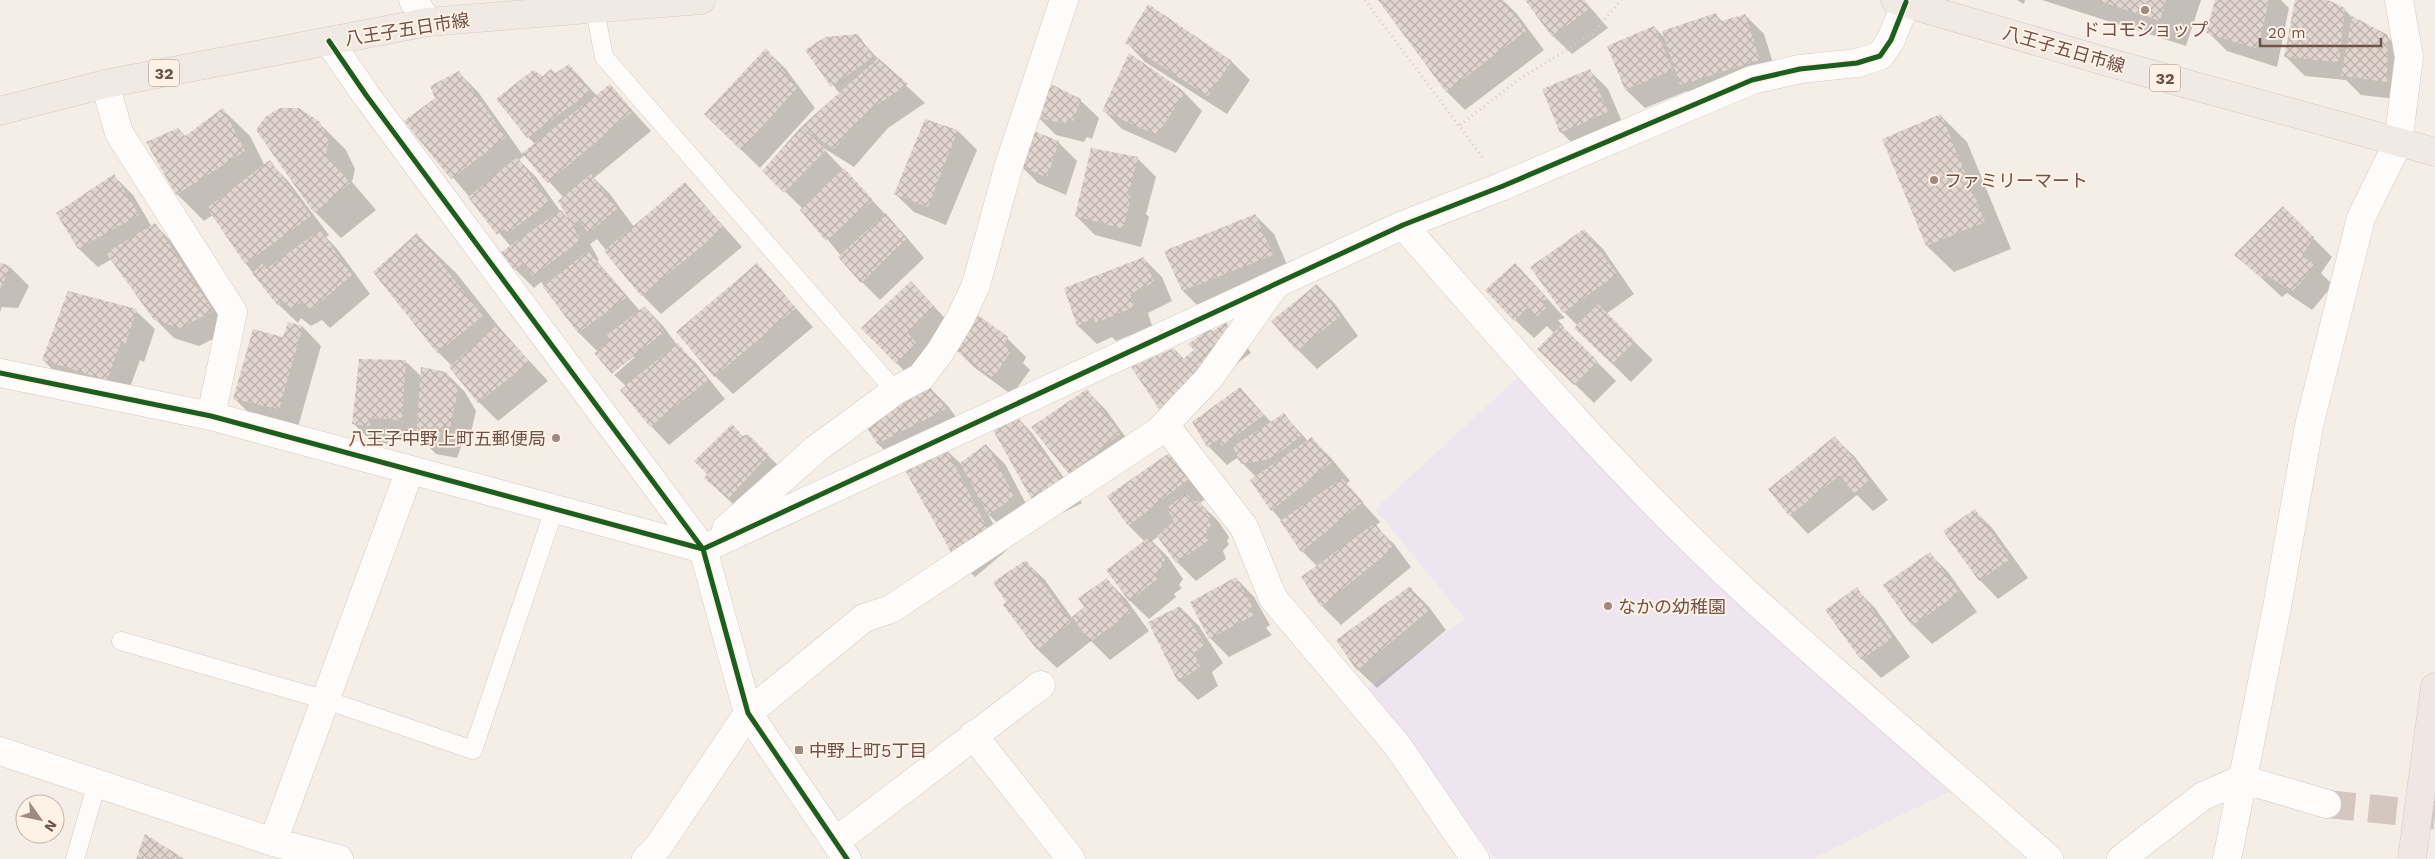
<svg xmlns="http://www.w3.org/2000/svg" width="2435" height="859" viewBox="0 0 2435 859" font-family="'Work Sans','Noto Sans JP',sans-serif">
  <defs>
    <pattern id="building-cross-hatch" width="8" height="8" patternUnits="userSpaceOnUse" patternTransform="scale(1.25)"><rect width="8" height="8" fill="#e1d6cf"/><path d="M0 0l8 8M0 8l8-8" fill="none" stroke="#bbb0aa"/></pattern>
  </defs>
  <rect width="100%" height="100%" fill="#f5eee7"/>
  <path fill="#efe5f0" d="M1528,368L1965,784L1812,859H1495L1364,691L1465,619L1375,509Z"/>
  <path fill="#0003" fill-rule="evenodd" d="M1379,0H1503L1517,14L1544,50L1465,110L1446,91Z
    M1527,0H1584L1608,28L1572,54L1553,36Z
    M2017,0H2025L2024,4Z
    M2042,0H2201L2186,46Z
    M2216,0H2281L2289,8L2277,67L2227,51L2208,32Z
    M2296,0H2325L2344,9L2353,18L2387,36L2406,56L2405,100L2361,95L2346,80L2305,76L2286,57Z
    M1148,6L1232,62L1250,80L1227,114L1145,62L1127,43Z
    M1716,15L1723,22L1745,15L1764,34L1778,79L1699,103L1687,91L1645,108L1626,90L1608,47L1654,27L1667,40Z
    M857,36L883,64L925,103L888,128L854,167L822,147L904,234L924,258L880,300L862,282L803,209L764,171L802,128L840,94L807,51Z
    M766,50L785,68L815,108L760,168L724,133Z
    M569,65L597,96L610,86L651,131L594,178L610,194L634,227L685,183L742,247L661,314L642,295L597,239L590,244L599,260L597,261L640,311L645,307L663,326L678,346L697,364L725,399L669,445L651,426L626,386L614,375L635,357L633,356L598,352L579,333L541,282L534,288L515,269L511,247L406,121L436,98L459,73L478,92L522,154L535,144L528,137L543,78L556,74ZM525,155L564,198L569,219L561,212L536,177L519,160Z
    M1589,70L1608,89L1626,131L1580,151L1561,132Z
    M1184,92L1202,111L1176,153L1122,129L1103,110Z
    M1080,100L1099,118L1092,139L1087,137L1084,142L1056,135L1037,116Z
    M223,110L250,136L265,166L269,162L288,181L329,235L326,237L338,250L370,294L330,328L322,320L311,326L301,318L298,323L279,305L246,264L213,215L204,221L177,194L185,137Z
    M1941,116L1967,142L2011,249L1954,272L1927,246L1884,139Z
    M926,120L958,131L977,150L946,225L914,212L895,194Z
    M319,123L346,150L355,169L352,182L376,210L341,238L315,212Z
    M1058,142L1077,161L1066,195L1038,183L1019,164Z
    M1137,158L1156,177L1146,214L1149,217L1141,247L1095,235L1076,216Z
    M114,176L133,195L152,227L155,225L174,244L231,330L199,346L174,338L155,319L112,259L98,267L79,249L58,213Z
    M2283,208L2332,257L2321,273L2333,285L2312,310L2287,293L2282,297L2236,255Z
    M1255,215L1274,234L1291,274L1202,310L1183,291L1165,252Z
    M1584,230L1603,249L1634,294L1606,314L1653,360L1631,382L1576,328L1578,326L1564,312Z
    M417,235L457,274L507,337L548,381L498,421L479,402L452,366L438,352Z
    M1143,258L1162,277L1172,301L1148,313L1152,326L1116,341L1112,337L1097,344L1078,326L1066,288Z
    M0,264L10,267L29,286L18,308L2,307L0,312Z
    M757,265L813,327L733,394L715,376Z
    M1533,283L1565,318L1558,320L1564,327L1563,328L1616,381L1594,403L1539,349L1554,333L1547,326L1534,338L1515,320Z
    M1317,285L1335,304L1358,336L1317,369L1298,350Z
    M930,302L953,327L915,382L863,328Z
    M136,311L155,329L144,362L140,360L126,398L62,379L43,360Z
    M1226,323L1244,342L1251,353L1240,361L1222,380L1220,386L1212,390L1213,394L1179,427L1160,409L1133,368L1174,349L1184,359Z
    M303,327L321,346L298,427L253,417L234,398L283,339Z
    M1007,338L1026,357L1023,363L1030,370L1012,395L975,368L956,349Z
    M405,361L422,377L446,373L465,392L476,411L468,445L462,444L457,458L436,454L421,439L388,436V444L372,442L353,423Z
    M929,387L948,406L964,428L897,462L878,444L866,423Z
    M1240,389L1272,423L1284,415L1308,441L1312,439L1331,458L1350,481L1346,484L1380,522L1375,526L1394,544L1411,567L1341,625L1322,606L1302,577L1317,566L1302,551L1282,521L1272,510L1256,477L1237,458L1227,465L1208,446L1194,422Z
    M1087,391L1106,410L1137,453L1088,492L1070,473Z
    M1014,414L1032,433L1082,503L1052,518Z
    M747,435L787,474L747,517L705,478Z
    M1835,438L1854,456L1888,500L1873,511L1857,495L1808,534L1790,515Z
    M986,445L1005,464L1033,517L1008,533L988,514L1007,550L975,577L956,559L943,447L961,464Z
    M1169,455L1208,497L1200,503L1218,521L1229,537L1227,541L1229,544L1223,551L1226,559L1196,581L1177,562L1159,536L1152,541L1168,557L1183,579L1179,585L1182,588L1174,594L1176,597L1149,619L1129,600L1145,542L1129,526L1109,496Z
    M1974,510L1993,529L2028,578L1998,599L1980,580Z
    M1930,554L1948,572L1977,612L1932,644L1913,625Z
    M1026,562L1045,580L1072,618L1086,607L1107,580L1126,599L1149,631L1110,660L1091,641L1057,668L1038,650L1005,605Z
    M1236,578L1254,597L1270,625L1266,628L1272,635L1229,657L1210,638Z
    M1410,588L1429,607L1446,630L1377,688L1358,670Z
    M1856,589L1875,608L1910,657L1881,678L1862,659Z
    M1180,607L1199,626L1223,663L1212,672L1218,686L1198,700L1179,681Z"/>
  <path fill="url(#building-cross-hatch)" d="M1378,0H1503L1526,31L1446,92Z
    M1525,0H1584L1590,8L1552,37Z
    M2097,0H2166L2160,21Z
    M2215,0H2269L2258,49L2206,33Z
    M2295,0H2328L2345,8L2339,62L2284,57Z
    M1148,4L1232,61L1208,96L1125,43Z
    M1716,13L1719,22L1745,14L1760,60L1680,85L1662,31Z
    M2352,16L2388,35L2387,82L2341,76Z
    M1654,26L1673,70L1625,90L1607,46Z
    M858,34L873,57L831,87L805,50L825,37Z
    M766,48L797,88L741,150L704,114Z
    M1129,53L1185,92L1157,135L1102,111Z
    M878,58L908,84L869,110L834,149L801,127Z
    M569,64L590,92L527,138L496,99L533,70L543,76L551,69L556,73Z
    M1590,69L1608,112L1560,133L1542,89Z
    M459,71L506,137L451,179L404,121L435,98L430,86Z
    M1049,83L1081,99L1073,121L1068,119L1065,124L1036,117Z
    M610,84L633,111L547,183L522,153Z
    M223,108L245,151L176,195L146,142L178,128L185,136Z
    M280,108H299L320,122L329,141L326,155L350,183L314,213L256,130L265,117Z
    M1941,114L1985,222L1926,246L1882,139Z
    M925,119L958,130L928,207L894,194Z
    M801,127L826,150L784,193L762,171Z
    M1031,130L1059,141L1047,178L1018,164Z
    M1091,148L1138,157L1128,195L1131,197L1123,229L1075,216Z
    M517,157L549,202L508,233L504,229L497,235L468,197Z
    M270,160L311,216L245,264L207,208Z
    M844,168L873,200L826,241L800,210Z
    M114,174L139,215L78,249L56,213Z
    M591,174L617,209L588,233L579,220L572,225L581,240L533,276L523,263L514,270L501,252L561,210L570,222L558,201Z
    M685,182L724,228L641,296L604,251Z
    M2283,206L2314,237L2302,256L2316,265L2292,292L2267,275L2263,279L2234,255Z
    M886,213L906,239L861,283L838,257Z
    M1255,214L1273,255L1182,291L1164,251Z
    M155,223L213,311L180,328L154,320L106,253Z
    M1584,229L1617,274L1563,313L1530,267Z
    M320,230L352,275L311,310L302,302L291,308L282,300L278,306L252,273L263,263L266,269Z
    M417,233L483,316L437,353L373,272Z
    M588,251L627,297L578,333L543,287Z
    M1144,257L1154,282L1130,294L1134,307L1096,323L1093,318L1077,326L1064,288Z
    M0,263L11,266L0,289Z
    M757,263L796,308L714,377L676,332Z
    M1515,263L1548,299L1541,301L1546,308L1536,317L1528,307L1514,321L1485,290Z
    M911,281L935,307L908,333L917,344L896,364L861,328Z
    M1317,284L1340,316L1297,351L1271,321Z
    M68,291L137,309L125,345L121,342L107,380L42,360Z
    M1598,304L1635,341L1612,364L1574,328Z
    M645,306L664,332L612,374L594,353L610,340L607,335Z
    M978,315L1008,337L1004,345L1012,350L993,378L954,349Z
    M288,322L303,326L279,409L233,399L253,329L283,337Z
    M1226,322L1233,334L1221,342L1204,361L1202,367L1194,371L1195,375L1159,409L1131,367L1174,348L1183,359L1194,350L1188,344L1209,329L1213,331Z
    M497,325L530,362L478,403L449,367Z
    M1561,325L1598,361L1574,385L1537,349Z
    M678,343L708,380L650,427L620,390Z
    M359,359L406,360L402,420L370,418V426L352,424Z
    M421,367L446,372L458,391L450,427L443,426L438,440L416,435Z
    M929,385L946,409L877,444L864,423Z
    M1240,387L1264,415L1222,446L1219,439L1207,447L1192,422Z
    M1087,389L1120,434L1069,474L1031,427Z
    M1014,412L1065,484L1032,500L993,430Z
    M1284,413L1301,436L1271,459L1241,464L1233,447Z
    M732,424L743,436L748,434L769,455L728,499L704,478L707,474L694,461Z
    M1835,436L1870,480L1854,493L1840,475L1789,516L1768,489Z
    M1312,437L1332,462L1271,511L1250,480Z
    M986,444L1015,497L988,515L960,463Z
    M944,445L989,531L955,559L903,467Z
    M1169,453L1190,478L1128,526L1107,496Z
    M1342,478L1363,502L1301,552L1280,521Z
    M1186,493L1194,502L1199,500L1210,517L1209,522L1211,525L1206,531L1208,534L1205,538L1209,540L1176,563L1157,536L1174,521L1167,508Z
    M1975,509L2010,559L1979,581L1943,531Z
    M1375,523L1393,548L1321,607L1301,577Z
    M1149,537L1165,560L1161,565L1164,568L1155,575L1159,578L1129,601L1106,570Z
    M1930,552L1959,593L1912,626L1883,585Z
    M1026,560L1071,622L1037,650L1003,605L1006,602L993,582Z
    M1236,577L1252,606L1249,609L1254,615L1209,639L1190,602Z
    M1107,578L1131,612L1090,642L1072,617L1084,607L1078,598Z
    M1410,586L1428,611L1357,671L1336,640Z
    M1857,587L1892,638L1861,660L1825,610Z
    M1180,606L1205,644L1194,653L1200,667L1178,682L1148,622Z
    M145,834L183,858V859H136Z"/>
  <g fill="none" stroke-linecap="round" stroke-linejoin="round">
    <path stroke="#d4c7c0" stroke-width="28" stroke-dasharray="28 14" stroke-linecap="butt" d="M2327,804L2435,815"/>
    <g stroke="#d3c9c4" stroke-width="19">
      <path id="service" d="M595,10L604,57L895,391
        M121,641L326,700L473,750L554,510
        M75,859L97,783"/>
    </g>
    <g stroke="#d3c9c4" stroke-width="29">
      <path id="minor" d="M413,0L428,22
        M329,41L366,95L703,549L748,713L847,859
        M105,84L119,133L233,312L211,416
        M1403,225C1513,351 1624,480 1748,594C1847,684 1949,770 2049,859
        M0,373L211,416L703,549L1403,225L1503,186L1752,80L1800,69L1857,63L1880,56L1891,40L1906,2
        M1165,425L1244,527L1273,598L1397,745L1475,859
        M726,529L816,449L895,391L921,377L940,352L960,319L976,285L1009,165L1064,0
        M973,735L1071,859
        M0,751L273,842L339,859
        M836,841L1041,685
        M273,842L410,470
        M646,859L658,847L748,713L864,618L891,609L1158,432L1209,378L1276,284
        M2121,859L2203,796L2242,779L2327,804
        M2227,859L2277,607L2309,426L2361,218L2398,143L2409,57L2399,0"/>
    </g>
    <g stroke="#d3c9c4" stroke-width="29">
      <path id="primary" d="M1895,0L2111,63L2435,152
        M0,111L105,84L428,22L701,0"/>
    </g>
    <g stroke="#d3c9c4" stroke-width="29">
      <path id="motorway" d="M2412,859L2435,687"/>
    </g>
    <path stroke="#d6ccc9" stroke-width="3" stroke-dasharray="1 4" stroke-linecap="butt" d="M1365,0L1483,158
      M1460,125L1521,78L1592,34L1621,0"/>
    <use href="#service" stroke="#fefcfb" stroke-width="18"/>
    <use href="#minor" stroke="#fefcfb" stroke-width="28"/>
    <use href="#primary" stroke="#f1eae4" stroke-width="28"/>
    <use href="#motorway" stroke="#f0e6e3" stroke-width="28"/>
    <g stroke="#fef2e6" stroke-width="8">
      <path id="cycleway" d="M329,41L366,95L703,549L748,713L847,859
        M0,373L211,416L703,549L1403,225L1503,186L1752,80L1800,69L1857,63L1880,56L1891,40L1906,2"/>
    </g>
    <use href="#cycleway" stroke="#1b5e20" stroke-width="5"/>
  </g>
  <g fill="#9f8980" stroke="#fef2e6" stroke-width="2">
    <circle cx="2145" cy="10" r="5"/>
    <circle cx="1934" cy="180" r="5"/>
    <circle cx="556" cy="438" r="5"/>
    <circle cx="1608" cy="606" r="5"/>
    <rect x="794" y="745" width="10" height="10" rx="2.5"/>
  </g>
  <g text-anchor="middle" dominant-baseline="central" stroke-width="4" stroke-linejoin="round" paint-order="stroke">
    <g fill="#fef2e6" stroke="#9b8278" stroke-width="1">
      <rect x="149" y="59.5" width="30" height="27" rx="4"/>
      <rect x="2150" y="64.5" width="30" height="27" rx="4"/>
    </g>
    <g font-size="16" font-weight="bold" fill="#705249">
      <text x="164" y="73">32</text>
      <text x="2165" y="78">32</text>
    </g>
    <g font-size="18" fill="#705249" stroke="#fef2e6">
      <text transform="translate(407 29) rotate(-9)">八王子五日市線</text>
      <text transform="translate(2064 49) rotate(16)">八王子五日市線</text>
    </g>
    <g font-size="18" fill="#705249" stroke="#fef2e6" text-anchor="start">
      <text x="2145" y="29" text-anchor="middle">ドコモショップ</text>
      <text x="1944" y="180">ファミリーマート</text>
      <text x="546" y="438" text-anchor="end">八王子中野上町五郵便局</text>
      <text x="1618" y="606">なかの幼稚園</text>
      <text x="809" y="750">中野上町5丁目</text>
    </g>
  </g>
  <g transform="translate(40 819) rotate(123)"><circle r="24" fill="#fef2e6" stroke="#c5b2a7"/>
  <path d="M0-4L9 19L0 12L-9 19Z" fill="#9f8980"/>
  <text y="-8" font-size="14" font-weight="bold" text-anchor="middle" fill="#705249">N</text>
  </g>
  <path d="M2260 38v8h121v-8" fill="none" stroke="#705249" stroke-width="2.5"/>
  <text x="2268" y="38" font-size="15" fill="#705249" stroke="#fef2e6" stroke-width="4" paint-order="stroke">20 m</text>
</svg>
